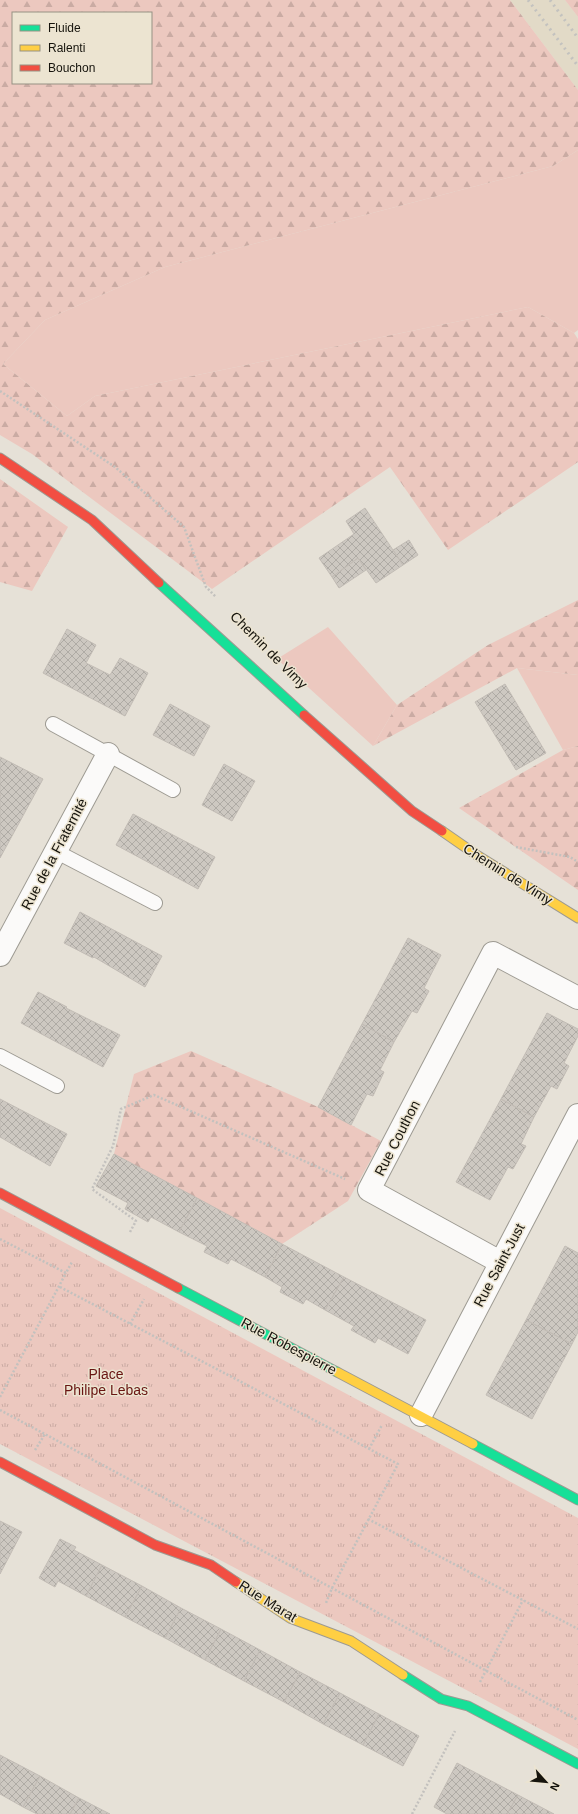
<svg xmlns="http://www.w3.org/2000/svg" width="578" height="1814" viewBox="0 0 578 1814" font-family="Arial,sans-serif">
  <defs>
    <pattern id="forest-firs" width="22" height="20" patternUnits="userSpaceOnUse"><rect width="22" height="20" fill="#ecc8bf"/><path d="M5 1l3.5 6h-7zM16 11l3.5 6h-7z" fill="#caaba3"/></pattern>
    <pattern id="park-tufts" width="24" height="20" patternUnits="userSpaceOnUse"><rect width="24" height="20" fill="#ecc8bf"/><path d="M3 7l-1-3M5 7V3M7 7l1-3M15 17l-1-3M17 17v-4M19 17l1-3" fill="none" stroke="#caaba3"/></pattern>
    <pattern id="building-cross-hatch" width="8" height="8" patternUnits="userSpaceOnUse"><rect width="8" height="8" fill="#cdc8c1"/><path d="M0 0l8 8M0 8l8-8" fill="none" stroke="#afaba5"/></pattern>
  </defs>
  <rect width="100%" height="100%" fill="#e6e1d7"/>
  <path fill="#e2dac7" d="M510,0H565L578,17V90Z"/>
  <path fill="#ecc8bf" d="M578,150V330L574,333L528,307L95,396L67,416L3,364L45,320L165,267L553,166Z
    M328,627L397,705L373,746L277,659Z
    M517,668L578,675V746L563,750Z"/>
  <path fill="url(#forest-firs)" fill-rule="evenodd" d="M0,0H510L578,90V150L553,166L165,267L45,320L3,364L67,416L95,396L528,307L574,333L578,339V462L448,550L390,467L212,589L32,454L0,435ZM13,13H151V83H13Z
    M565,0H578V17Z
    M0,479L68,527L32,591L0,582Z
    M578,600V675L517,668L373,746L397,705L488,645Z
    M578,746V890L459,808L563,750Z
    M191,1051L318,1107L381,1141L348,1201L282,1244L114,1154L134,1074Z"/>
  <path fill="url(#park-tufts)" d="M0,1208L578,1518V1749L0,1444Z"/>
  <path fill="url(#building-cross-hatch)" stroke="#c2bcb5" d="M365,508L403,565L376,583L358,558L332,577L319,558L354,534L346,521Z
    M409,540L418,555L403,565L393,550Z
    M358,558L366,570L339,588L332,577Z
    M67,629L96,645L86,663L110,675L120,658L148,673L125,716L43,673Z
    M505,684L546,753L516,770L475,702Z
    M170,704L210,726L194,756L153,735Z
    M0,757L43,779L0,858V797L1,794H0Z
    M224,764L255,781L232,821L202,805Z
    M133,814L215,857L198,889L116,845Z
    M80,912L162,956L145,987L94,957L93,958L64,943Z
    M408,938L441,955L424,988L429,991L417,1013L412,1011L394,1042L362,1024Z
    M38,992L67,1007L66,1008L120,1035L103,1067L21,1023Z
    M547,1013L578,1029V1036L564,1063L569,1066L557,1089L551,1086L534,1117L501,1099Z
    M362,1024L394,1042L380,1070L384,1072L373,1096L367,1094L351,1125L318,1107Z
    M0,1099L67,1134L50,1166L0,1137Z
    M501,1099L534,1117L521,1144L526,1146L513,1169L508,1167L490,1200L456,1182Z
    M114,1154L197,1198L179,1232L151,1217L148,1222L125,1209L128,1203L96,1186Z
    M197,1198L282,1244L265,1277L231,1259L228,1264L204,1252L207,1246L179,1232Z
    M282,1244L344,1277L325,1310L306,1299L303,1304L280,1292L282,1287L265,1277Z
    M565,1246L578,1253V1332L572,1344L526,1320Z
    M344,1277L426,1320L408,1354L378,1338L375,1343L351,1330L354,1326L325,1310Z
    M526,1320L572,1344L532,1419L486,1395Z
    M0,1521L22,1532L0,1574Z
    M60,1539L76,1547L74,1550L102,1565L86,1596L58,1581L55,1587L39,1578Z
    M102,1565L142,1586L125,1617L86,1596Z
    M142,1586L181,1608L165,1638L125,1617Z
    M181,1608L221,1629L205,1660L165,1638Z
    M221,1629L260,1650L244,1681L205,1660Z
    M260,1650L300,1672L284,1702L244,1681Z
    M300,1672L340,1693L323,1724L284,1702Z
    M340,1693L379,1714L363,1745L323,1724Z
    M379,1714L419,1736L403,1766L363,1745Z
    M0,1755L40,1776L23,1807L0,1794Z
    M457,1763L518,1795L507,1814H447L434,1807Z
    M40,1776L79,1798L70,1814H37L23,1807Z
    M518,1795L554,1814H507Z
    M79,1798L110,1814H70Z"/>
  <g fill="none" stroke-linecap="round" stroke-linejoin="round">
    <g stroke="#9d9a92" stroke-width="16">
      <path id="lane" d="M53,724L173,790
        M55,851L155,903
        M0,1056L57,1086"/>
    </g>
    <g stroke="#9d9a92" stroke-width="24">
      <path id="street" d="M0,955L108,754
        M500,1262L369,1190L493,953L578,998
        M421,1415L578,1115"/>
    </g>
    <g stroke="#9d9a92" stroke-width="11">
      <path id="fast" d="M159,583L304,715
        M178,1288L337,1372
        M473,1444L578,1500
        M403,1675L441,1699L468,1706L578,1764"/>
    </g>
    <g stroke="#9d9a92" stroke-width="11">
      <path id="slow" d="M442,831L478,856L578,918
        M337,1372L473,1444
        M236,1582L290,1618L351,1641L403,1675"/>
    </g>
    <g stroke="#9d9a92" stroke-width="11">
      <path id="jam" d="M0,458L92,520L159,583
        M304,715L412,811L442,831
        M0,1193L178,1288
        M0,1462L155,1545L211,1565L236,1582"/>
    </g>
    <path stroke="#c3c1be" stroke-width="2.5" stroke-dasharray="2 2" stroke-linecap="butt" d="M0,391L115,467L184,527L206,587L216,597
      M516,847L570,857L578,862
      M130,1232L136,1221L92,1189L113,1146L121,1109L154,1095L345,1179
      M0,1239L66,1273L72,1262
      M60,1287L398,1464L332,1588L326,1603
      M130,1324L144,1299
      M0,1397L66,1273
      M0,1410L578,1720
      M369,1449L382,1425
      M35,1450L45,1434
      M368,1519L578,1629
      M480,1682L523,1600
      M412,1814L455,1731"/>
    <use href="#lane" stroke="#fbfaf9" stroke-width="14"/>
    <use href="#street" stroke="#fbfaf9" stroke-width="22"/>
    <use href="#fast" stroke="#16e098" stroke-width="9"/>
    <use href="#slow" stroke="#ffcf43" stroke-width="9"/>
    <use href="#jam" stroke="#f24e42" stroke-width="9"/>
    <path stroke="#c3c2bf" stroke-width="3" stroke-dasharray="2 4" stroke-linecap="butt" d="M528,0L578,66
      M550,0L578,38"/>
  </g>
  <g text-anchor="middle" dominant-baseline="central" stroke-width="3" stroke-linejoin="round" paint-order="stroke">
    <g font-size="14" fill="#16140d" stroke="#ece4d1">
      <text transform="translate(269 650) rotate(45)">Chemin de Vimy</text>
      <text transform="translate(54 854) rotate(-62)">Rue de la Fraternité</text>
      <text transform="translate(508 874) rotate(32)">Chemin de Vimy</text>
      <text transform="translate(397 1138) rotate(-63)">Rue Couthon</text>
      <text transform="translate(499 1265) rotate(-62)">Rue Saint-Just</text>
      <text transform="translate(289 1346) rotate(28)">Rue Robespierre</text>
      <text transform="translate(268 1601) rotate(32)">Rue Marat</text>
    </g>
    <g font-size="14" fill="#691512" stroke="#ece4d1">
      <text x="106" y="1374">Place<tspan x="106" dy="16">Philipe Lebas</tspan></text>
    </g>
  </g>
  <rect x="12" y="12" width="140" height="72" fill="#ece4d1" stroke="#969183"/>
  <rect x="20" y="25" width="20" height="6" fill="#16e098" stroke="#969183"/>
  <text x="48" y="32" font-size="12" fill="#16140d">Fluide</text>
  <rect x="20" y="45" width="20" height="6" fill="#ffcf43" stroke="#969183"/>
  <text x="48" y="52" font-size="12" fill="#16140d">Ralenti</text>
  <rect x="20" y="65" width="20" height="6" fill="#f24e42" stroke="#969183"/>
  <text x="48" y="72" font-size="12" fill="#16140d">Bouchon</text>
  <g transform="translate(546 1782) rotate(117)" stroke="#ece4d1" stroke-width="3" paint-order="stroke">
  <path d="M0-3L7 15L0 10L-7 15Z" fill="#16140d"/>
  <text y="-6" font-size="11" font-weight="bold" text-anchor="middle" fill="#16140d">N</text>
  </g>
</svg>
